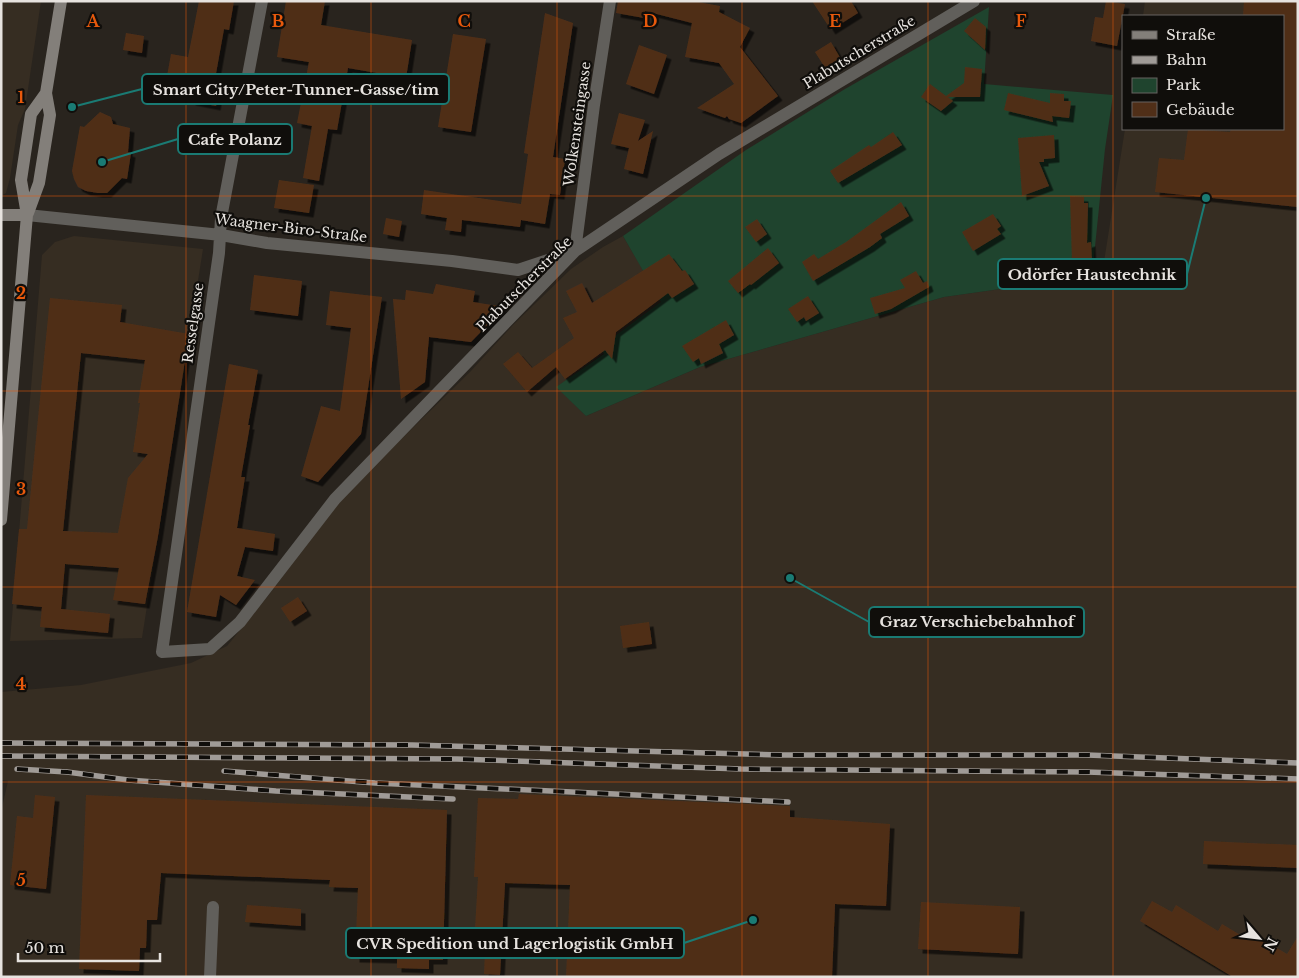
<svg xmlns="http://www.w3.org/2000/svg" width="1299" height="978" viewBox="0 0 1299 978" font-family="'Libre Baskerville',serif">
  <defs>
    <filter id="shadow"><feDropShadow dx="4.5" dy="4.5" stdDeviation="0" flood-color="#0009"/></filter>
  </defs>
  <rect width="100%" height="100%" fill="#29241e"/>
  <path fill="#362d22" d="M1,1H41L25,109L18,125L10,178L6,193L1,196Z
    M1145,1H1298V977H1V812L8,781L1,780V692L81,685L191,663L227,646L268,596L345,494L470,372L513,325L571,269L603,247L623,236L662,302L600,347L604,353L557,387L586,416L700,367L944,297L1092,276L1103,268L1125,129H1283V16H1143Z
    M74,236L203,249L142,638L10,641L42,255L55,242Z"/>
  <path fill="#1f442e" d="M989,7L984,84L1113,95L1105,149L1092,276L944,297L700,367L586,416L556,387L604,354L600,347L661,302L623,236L746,150L845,89Z"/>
  <path fill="#502f18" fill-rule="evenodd" filter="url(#shadow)" d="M199,1H234L229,30L224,29L215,79L221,80L216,106L191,101L195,81L167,76L171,54L188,57Z
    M286,1H325L321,25L412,40L406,78L348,68L337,130L328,129L319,181L303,178L312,126L297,123L309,62L277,57Z
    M618,1H693L720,6L719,12L750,28L740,47L778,96L741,123L729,119L727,116L725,118L697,108L734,84L719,63L685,57L692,23L645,11L644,18L616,13Z
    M812,1H851L858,13L831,30Z
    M1106,1L1125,4L1117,46L1091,41L1095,17L1103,18Z
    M1244,1H1298V207L1155,192L1159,158L1184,160L1188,129L1230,132L1231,129H1283V16H1243Z
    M545,13L573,23L553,157L565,159L560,195L550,194L545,224L521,220L520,227L462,220L461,232L445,230L447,218L421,214L424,190L521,204L528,154L524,153Z
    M975,18L986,27L985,50L964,31Z
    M126,33L144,36L142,53L123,50Z
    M453,34L486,39L471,132L438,127Z
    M831,42L842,61L827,71L815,52Z
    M639,45L667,55L654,94L626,84Z
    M965,67L982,69L980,97H948L953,101L941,111L921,97L930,84L946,96L964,83Z
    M1008,93L1050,103V93L1064,94V101H1071L1069,118L1052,116L1053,122L1004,110Z
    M100,112L111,117L113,124L130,128L128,152L131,153L127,179L122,178L107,193H98L86,191L78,187L74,179L72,171L80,126L84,127Z
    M619,113L645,120L638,141L653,131L643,174L624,169L629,148L611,144Z
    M893,132L902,145L838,183L830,171L869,145L871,147Z
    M1054,135L1055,158L1044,159V162H1039L1049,186L1022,196L1018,138Z
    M279,180L314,185L309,213L274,208Z
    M1070,196L1084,197V203H1088L1087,243L1091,242L1092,263H1072Z
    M901,202L909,216L880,234L882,238L870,247L813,281L802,262L814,254L818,259L846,242Z
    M993,214L1001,226L997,229L1001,234L973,251L962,232Z
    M386,218L402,221L399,237L383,234Z
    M757,219L767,234L756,242L745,227Z
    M768,248L779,263L751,285L750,284L738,293L728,281Z
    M669,254L682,271L685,270L694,284L672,298L668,293L616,332L612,359L605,350L565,379L556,367L527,392L503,364L518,352L532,368L574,338L563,318L577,312L566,291L582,283L592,303Z
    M916,271L923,283L927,281L929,287L891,309L875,314L870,298L905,288L900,280Z
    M254,275L302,281L298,316L250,310Z
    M436,284L475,291L473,302L505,307L471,342L429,337L425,382L401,399L393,299L405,300L406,290L433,294Z
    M330,291L382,297L361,434L318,482L301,476L321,406L340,411L351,328L326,325Z
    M808,296L819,313L806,321L804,317L797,322L788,309Z
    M50,298L122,305L120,322L189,334L158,536L145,604L113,600L119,568L65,564L61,609L110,614L108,633L40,627L42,607L12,604L19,529H27ZM81,353L145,360L138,403H140L133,452L148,454L128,478L118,533L63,531Z
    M726,320L734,335L719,344L723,353L701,364L699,358L693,362L682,346Z
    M229,364L258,370L248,425H250L241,477H245L237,528L275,534L273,551L245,547L237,576L255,580L236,605L220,595L216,617L187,612Z
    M298,597L307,611L290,622L281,608Z
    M649,622L652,644L623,648L620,626Z
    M519,794L790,806V817L890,824L886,906L835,904L832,977H566L570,885L505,883L500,975L484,974L486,929H475L478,877H474L478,798L518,799Z
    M35,795L55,797L46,889L10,885L17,816L33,818Z
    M86,795L447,810L443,960H429V969L397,968V959L355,958L358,888L329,887L330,880L161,873L157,920H147L146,948H140L139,971L79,969Z
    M1204,841L1298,845V868L1203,864Z
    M1152,901L1172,912L1176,905L1218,931L1222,924L1242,936L1247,930L1287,954L1298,936V977H1233L1140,921Z
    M921,902L1020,907L1018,954L918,949Z
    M247,905L301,909V926L245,922Z"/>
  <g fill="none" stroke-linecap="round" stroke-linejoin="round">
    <path stroke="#615f5b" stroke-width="12" d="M262,1L221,218L219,253L162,652L210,649L240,622L335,499L575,251L719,154L974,1
      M27,215L221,235L267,243L452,261L518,270L575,251L594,105L610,1
      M210,977L213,907"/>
    <path stroke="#837f7a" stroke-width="12" d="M28,213L39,183L50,115L46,93L61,1
      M1,215H27
      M1,520L27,215L21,180L31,114L46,93"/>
    <g stroke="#a09b97" stroke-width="5.5">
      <path id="rail" d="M1,743L412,745L780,755H1087L1298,763
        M1,756L457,759L741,769L1087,772L1298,779
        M17,769L67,772L128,780L276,791L453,799
        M224,771L375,783L788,802"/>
    </g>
    <use href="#rail" stroke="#100e0b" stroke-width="4" stroke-dasharray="11" stroke-linecap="butt"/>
  </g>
  <path fill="none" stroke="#e8590c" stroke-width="1" stroke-opacity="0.55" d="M186,1V977M371,1V977M557,1V977M742,1V977M928,1V977M1113,1V977M1,196H1298M1,391H1298M1,587H1298M1,782H1298"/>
  <g text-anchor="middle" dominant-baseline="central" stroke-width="4.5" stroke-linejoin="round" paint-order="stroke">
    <g font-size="14" fill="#e7e3df" stroke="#100e0b">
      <text transform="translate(859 52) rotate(-31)">Plabutscherstraße</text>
      <text transform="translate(577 124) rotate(-82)">Wolkensteingasse</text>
      <text transform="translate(291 228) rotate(7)">Waagner-Biro-Straße</text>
      <text transform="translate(524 284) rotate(-45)">Plabutscherstraße</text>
      <text transform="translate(193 323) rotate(-82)">Resselgasse</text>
    </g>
  </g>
  <g font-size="16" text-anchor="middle" font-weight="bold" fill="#e8590c" stroke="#100e0b" stroke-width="4.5" stroke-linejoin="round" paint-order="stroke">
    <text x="93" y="27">A</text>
    <text x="278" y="27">B</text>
    <text x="464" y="27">C</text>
    <text x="650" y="27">D</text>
    <text x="835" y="27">E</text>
    <text x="1021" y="27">F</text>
    <text x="21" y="103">1</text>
    <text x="21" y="299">2</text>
    <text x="21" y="495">3</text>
    <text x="21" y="690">4</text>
    <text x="21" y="886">5</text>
  </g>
  <path fill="none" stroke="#1a7b74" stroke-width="2" d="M72 107L142 89M102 162L178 139M1206 198L1187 274M790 578L869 622M753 920L684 943"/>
  <g fill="#1a7b74" stroke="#100e0b" stroke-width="2">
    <circle cx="72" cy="107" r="5"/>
    <circle cx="102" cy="162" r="5"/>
    <circle cx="1206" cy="198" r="5"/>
    <circle cx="790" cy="578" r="5"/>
    <circle cx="753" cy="920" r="5"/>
  </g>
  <g fill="#100e0b" stroke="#1a7b74" stroke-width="2">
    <rect x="142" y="74" width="307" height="30" rx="5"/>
    <rect x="178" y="124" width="114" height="30" rx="5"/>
    <rect x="998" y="259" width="189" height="30" rx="5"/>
    <rect x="869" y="607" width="215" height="30" rx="5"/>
    <rect x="346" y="928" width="338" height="30" rx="5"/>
  </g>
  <g font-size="15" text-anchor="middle" font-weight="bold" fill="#e7e3df">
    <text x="296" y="95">Smart City/Peter-Tunner-Gasse/tim</text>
    <text x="235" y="145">Cafe Polanz</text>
    <text x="1092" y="280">Odörfer Haustechnik</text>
    <text x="977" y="627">Graz Verschiebebahnhof</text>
    <text x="515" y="949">CVR Spedition und Lagerlogistik GmbH</text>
  </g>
  <rect width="1299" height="978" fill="none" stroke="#e7e3df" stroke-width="5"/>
  <rect x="1122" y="15" width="162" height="115" fill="#100e0b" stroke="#666360"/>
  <rect x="1132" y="31" width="25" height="8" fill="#837f7a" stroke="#666360"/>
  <text x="1166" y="40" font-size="15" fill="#e7e3df">Straße</text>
  <rect x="1132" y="56" width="25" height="8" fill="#a09b97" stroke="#666360"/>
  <text x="1166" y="65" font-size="15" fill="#e7e3df">Bahn</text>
  <rect x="1132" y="78" width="25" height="15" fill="#1f442e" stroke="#666360"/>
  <text x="1166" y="90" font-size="15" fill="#e7e3df">Park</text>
  <rect x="1132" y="102" width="25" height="15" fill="#502f18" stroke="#666360"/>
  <text x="1166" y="115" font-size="15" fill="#e7e3df">Gebäude</text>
  <g transform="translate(1259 938) rotate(118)" stroke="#100e0b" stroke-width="4" paint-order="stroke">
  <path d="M0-4L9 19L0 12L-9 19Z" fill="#e7e3df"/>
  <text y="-8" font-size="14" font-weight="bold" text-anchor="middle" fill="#e7e3df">N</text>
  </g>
  <path d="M18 953v8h142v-8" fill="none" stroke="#e7e3df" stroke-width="2.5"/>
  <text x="25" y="953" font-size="15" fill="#e7e3df" stroke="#100e0b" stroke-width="4" paint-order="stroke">50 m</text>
</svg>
